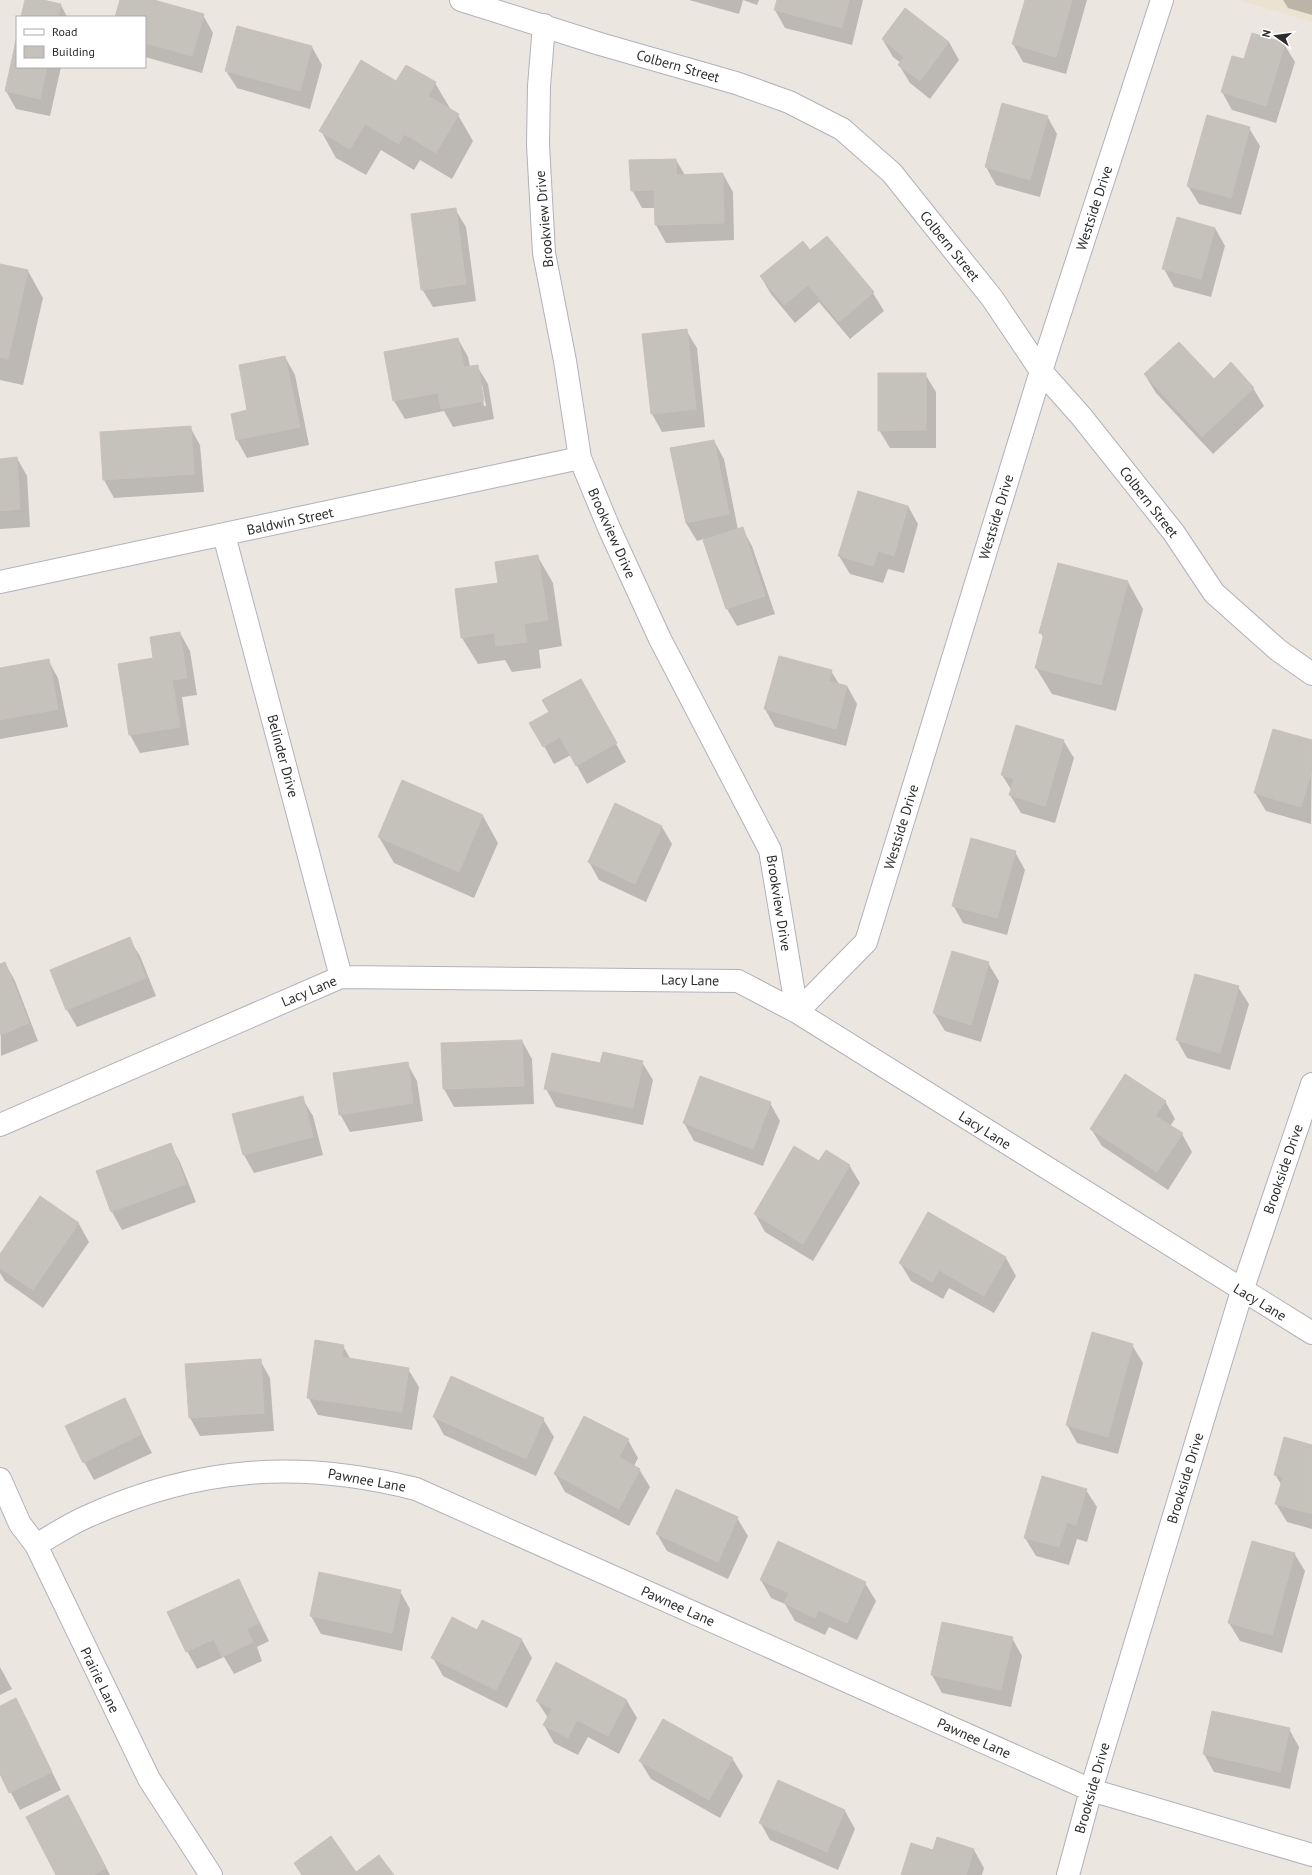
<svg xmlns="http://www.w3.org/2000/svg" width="1312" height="1875" viewBox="0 0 1312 1875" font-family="'PT Sans',sans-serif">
  <rect width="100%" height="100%" fill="#ece6e0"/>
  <path fill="#ece2d2" d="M1239,0H1312V22Z"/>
  <path fill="#0003" fill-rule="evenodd" d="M26,0H38L61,5L67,17H22Z
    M121,0H150L203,15L213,33L202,73L145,57V17H116Z
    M689,0H759L757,5L743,0L739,14Z
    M778,0H863L852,45L785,28L775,10Z
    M1026,0H1087L1066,74L1023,62L1013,44Z
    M1283,0H1312V15L1288,8Z
    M883,40L949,42L959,60L930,99L910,83L899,65L901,63L893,57Z
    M17,41V67H61L50,116L16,109L6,91Z
    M1284,44L1295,62L1276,123L1232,110L1222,92L1245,60Z
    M312,47L322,65L310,109L237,88L226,71Z
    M406,66L435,83L451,110L458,115L473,141L452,179L420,160L414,170L381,150L366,175L336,158L321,131L397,82Z
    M1047,116L1057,134L1040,197L996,185L986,167Z
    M1249,128L1260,146L1241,215L1199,204L1188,186Z
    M676,160L685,175L723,174L733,192L734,240L666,243L656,225L655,208H642L632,190Z
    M455,209L466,227L476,301L433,307L422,289Z
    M1215,228L1225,246L1211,297L1174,287L1164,269Z
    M827,237L873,293L884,311L850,339L819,302L795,323L771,294L761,277L810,252Z
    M0,265L28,271L43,298L23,385L0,380Z
    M686,330L697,348L705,427L662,432L652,414L644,335Z
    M458,339L468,357L470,367L477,366L488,384L494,419L453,427L444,411L405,419L394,401L386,353ZM480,384H482L486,406H484Z
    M285,357L295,375L309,445L247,458L237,440L249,411Z
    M925,374L936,392V448H890L879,430Z
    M1145,375L1214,381L1253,388L1264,406L1213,454L1156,393Z
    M190,427L200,445L204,492L114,498L104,480Z
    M714,441L724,459L738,530L742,528L752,546L775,614L737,626L727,609L704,539L697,541L686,523L671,449Z
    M17,458L27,476L30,527L0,529V460Z
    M908,506L918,524L904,573L888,569L883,583L850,574L839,556Z
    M538,557L553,583L562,646L539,650L541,668L512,672L505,660L478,664L462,638L499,584Z
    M1128,582L1143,609L1116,711L1052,694L1036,668L1044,639L1041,633Z
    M180,633L190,651L197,695L182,697L189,745L140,753L130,735L155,659Z
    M48,660L58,678L68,727L0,739V669Z
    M831,671L839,684L847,686L857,704L846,746L775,727L765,709Z
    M591,698L626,762L587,784L571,755L554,764L531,723Z
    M1063,740L1074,758L1055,823L1021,813L1010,795L1012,791L1002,775Z
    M1312,741L1311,824L1266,811L1255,793Z
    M402,781L483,816L498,843L474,898L394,863L379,837Z
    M615,805L662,827L672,844L646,902L599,880L589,862Z
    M1015,852L1025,870L1007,935L963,923L953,905Z
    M129,939L140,956L156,996L77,1027L67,1010L52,970Z
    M5,963L15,981L38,1041L1,1056L0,965Z
    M988,963L999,981L981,1042L945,1031L934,1013Z
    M1238,987L1249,1004L1230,1070L1187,1058L1177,1040Z
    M522,1041L532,1059L534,1104L454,1107L444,1089L442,1044Z
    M642,1062L653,1080L643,1125L556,1107L546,1089L601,1064Z
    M407,1063L417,1081L423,1121L350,1132L340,1114Z
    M302,1098L313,1116L323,1155L254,1173L244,1155L234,1115Z
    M1165,1101L1175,1119L1170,1126L1182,1134L1192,1152L1168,1190L1102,1146L1091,1129Z
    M770,1103L780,1121L763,1166L694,1141L684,1123Z
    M170,1144L180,1162L196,1202L122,1230L112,1212L97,1171Z
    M820,1162L849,1165L860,1183L813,1261L765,1232L755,1214Z
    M928,1214L1006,1258L1016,1276L994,1313L949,1288L943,1299L911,1281L900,1263Z
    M79,1224L89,1242L43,1308L5,1281L0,1273V1255Z
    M1132,1345L1143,1363L1118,1454L1077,1443L1067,1425Z
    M343,1346L351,1360L408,1369L419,1387L412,1430L318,1415L308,1397Z
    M260,1360L270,1378L274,1431L200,1436L190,1418Z
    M124,1399L152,1453L94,1480L84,1462Z
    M434,1417L543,1419L554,1437L536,1476L444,1435Z
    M628,1440L638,1458L634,1466L639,1469L650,1487L629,1526L565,1492L555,1474Z
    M1312,1446V1529L1287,1522L1276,1504L1282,1486L1275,1474Z
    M1086,1490L1097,1507L1087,1542L1077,1539L1069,1565L1036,1556L1025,1538Z
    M737,1518L748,1536L728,1579L667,1551L657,1534Z
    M1294,1553L1305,1571L1282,1653L1240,1641L1229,1623Z
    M239,1580L269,1641L257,1647L262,1661L234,1674L224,1657L197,1669L187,1651Z
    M761,1580L865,1583L876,1601L857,1640L829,1627L825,1635L795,1621L785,1604L771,1598Z
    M400,1591L410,1609L402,1651L321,1634L311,1616Z
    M483,1621L522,1640L532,1658L507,1708L443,1676L433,1658L478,1631Z
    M1012,1638L1022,1656L1011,1707L942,1693L932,1675Z
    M0,1667L12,1689L0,1695Z
    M16,1700L61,1790L20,1810L0,1772V1707Z
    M537,1701H627L637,1718L619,1754L588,1737L578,1755L554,1743L544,1725L548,1718Z
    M1289,1729L1299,1747L1290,1789L1214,1772L1204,1754Z
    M732,1758L743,1776L720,1818L651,1779L640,1761Z
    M778,1782L845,1811L855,1829L838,1870L770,1840L760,1822Z
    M68,1797L78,1814L110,1875H57Z
    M974,1850L984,1868L982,1875H902L934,1851Z"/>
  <path fill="#c5c1bb" stroke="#c8c2ba" d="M25,0H43L61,4L58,17H21Z
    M120,0H154L204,14L192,56L145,43V17H115Z
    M777,0H849L842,28L774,10Z
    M1025,0H1072L1056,57L1012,44Z
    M905,8L949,42L920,81L898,65L904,57L882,39Z
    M237,26L312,46L300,91L225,71Z
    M1252,33L1285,43L1266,106L1221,92L1232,56L1244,59Z
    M17,36V67H47L40,99L5,91Z
    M361,60L396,81L406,65L436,82L428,96L459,114L436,153L404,134L399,144L365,124L350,149L319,131Z
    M1002,103L1048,116L1030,180L985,167Z
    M1207,115L1250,127L1231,198L1187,186Z
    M676,159V175L723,173L724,223L655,225L654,190L631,191L629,160Z
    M456,208L466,284L421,290L411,214Z
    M1177,217L1215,228L1201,279L1162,269Z
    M827,236L874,292L839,322L808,285L784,305L760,276L803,241L810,250Z
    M0,264L28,270L8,359L0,357Z
    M687,329L696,409L651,414L642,334Z
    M458,338L464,367L478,365L484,401L441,409L438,393L393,401L384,352Z
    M1179,342L1214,379L1231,362L1254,388L1202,437L1144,374Z
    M285,356L300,427L236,440L231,414L247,410L239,365Z
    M878,373H926V430L878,431Z
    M191,426L194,474L103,480L100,432Z
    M714,440L729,514L686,523L670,448Z
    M17,457L20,509L0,511V459Z
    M858,491L908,506L894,556L878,551L873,566L838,556Z
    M743,527L765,596L726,609L703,540Z
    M538,555L548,620L524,624L527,642L496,646L494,633L461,638L455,589L498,583L495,562Z
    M1058,563L1128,581L1101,685L1035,668L1044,634L1039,633Z
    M180,632L187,678L172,680L180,727L129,735L118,664L153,658L150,637Z
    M779,656L832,670L829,681L847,686L836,729L764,709Z
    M49,659L58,709L0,720V668Z
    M581,679L617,743L576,766L560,737L543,747L529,723L549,712L542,700Z
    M1016,725L1064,740L1045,806L1009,795L1014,779L1001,775Z
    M1273,729L1312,740V770L1301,807L1254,793Z
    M402,780L483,815L459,872L378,837Z
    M615,803L662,826L635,884L588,862Z
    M971,838L1016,851L997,918L952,906Z
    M130,937L146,978L66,1010L50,970Z
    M952,951L989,962L971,1025L933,1013Z
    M5,962L29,1023L0,1035V964Z
    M1195,974L1239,986L1220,1053L1176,1040Z
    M522,1040L524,1086L443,1089L441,1043Z
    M603,1052L643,1061L633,1108L544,1089L552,1053L600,1063Z
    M408,1062L413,1103L339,1115L333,1073Z
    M1125,1074L1166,1101L1155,1116L1183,1133L1157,1172L1090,1129Z
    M700,1076L771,1102L753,1149L683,1123Z
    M303,1096L313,1137L243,1155L232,1114Z
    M171,1143L186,1184L111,1212L96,1171Z
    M794,1146L819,1161L826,1150L850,1165L803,1244L754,1214Z
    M40,1196L79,1223L33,1290L0,1268V1254Z
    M928,1212L1006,1257L984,1296L939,1270L932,1282L899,1263Z
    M1092,1332L1133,1344L1108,1437L1066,1425Z
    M315,1340L344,1345L342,1357L409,1368L402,1412L307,1398Z
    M261,1359L264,1413L189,1418L185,1364Z
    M451,1376L544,1418L526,1459L433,1417Z
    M125,1398L142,1434L83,1463L65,1426Z
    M584,1416L629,1439L619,1457L640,1469L619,1509L554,1474Z
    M1284,1437L1312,1445V1514L1275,1504L1283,1477L1274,1475Z
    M1042,1476L1087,1489L1076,1525L1067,1522L1059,1547L1024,1538Z
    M676,1489L738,1517L718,1562L656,1534Z
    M778,1541L866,1582L847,1623L818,1610L815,1618L784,1603L789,1593L760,1580Z
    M1252,1541L1295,1553L1272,1635L1228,1623Z
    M319,1572L401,1590L392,1633L310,1616Z
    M239,1579L259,1623L247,1629L253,1642L222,1657L214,1639L186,1652L167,1612Z
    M452,1617L477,1630L482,1620L522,1639L496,1690L431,1658Z
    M942,1622L1013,1637L1001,1690L931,1675Z
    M556,1662L627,1700L608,1736L577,1720L568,1738L543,1725L552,1709L536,1701Z
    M16,1698L52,1772L9,1793L0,1774V1706Z
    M1212,1711L1290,1728L1280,1772L1203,1754Z
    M663,1719L733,1758L709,1800L639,1761Z
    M778,1780L845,1810L827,1852L759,1823Z
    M68,1795L106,1868L93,1875H56L26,1817Z
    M331,1836L356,1872L379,1855L394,1875H302L294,1863Z
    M937,1837L974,1849L966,1875H901L911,1843L933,1850Z"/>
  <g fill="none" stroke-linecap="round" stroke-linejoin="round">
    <g stroke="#b0b2bb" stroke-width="24">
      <path id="minor" d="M461,0L600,44L736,83L789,102L842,129L892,173L927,217L992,298L1041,371L1081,416L1174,533L1214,593L1278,650L1312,674
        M544,25L539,86L538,145L544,253L565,361L580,458L609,528L660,639L770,850L797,1012
        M224,535L341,977
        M0,582L580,458
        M797,1012L866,942L1041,371L1162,0
        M0,1125L341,977L738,981L797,1012L1312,1333
        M0,1479L20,1524L36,1545L149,1779L211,1875
        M36,1545C52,1536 68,1525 86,1517C197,1467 298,1459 416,1489L1091,1790L1312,1855
        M1068,1875L1091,1790L1242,1291L1312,1084"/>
    </g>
    <use href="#minor" stroke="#fff" stroke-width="22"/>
  </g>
  <g text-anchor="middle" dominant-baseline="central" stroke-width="3" stroke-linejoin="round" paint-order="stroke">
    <g font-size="14" fill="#2c2c2c" stroke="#fff">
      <text transform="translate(678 66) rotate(16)">Colbern Street</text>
      <text transform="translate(1094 208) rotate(-72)">Westside Drive</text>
      <text transform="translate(544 219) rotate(-95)">Brookview Drive</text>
      <text transform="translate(950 246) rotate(51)">Colbern Street</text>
      <text transform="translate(1149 502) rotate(52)">Colbern Street</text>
      <text transform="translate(996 517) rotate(-73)">Westside Drive</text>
      <text transform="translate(290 521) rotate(-12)">Baldwin Street</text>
      <text transform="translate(612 533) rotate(66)">Brookview Drive</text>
      <text transform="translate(283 756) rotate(75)">Belinder Drive</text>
      <text transform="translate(901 827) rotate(-73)">Westside Drive</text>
      <text transform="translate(779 903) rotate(81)">Brookview Drive</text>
      <text transform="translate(690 980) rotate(1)">Lacy Lane</text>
      <text transform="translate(309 991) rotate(-23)">Lacy Lane</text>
      <text transform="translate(985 1130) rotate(32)">Lacy Lane</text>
      <text transform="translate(1283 1169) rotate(-71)">Brookside Drive</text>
      <text transform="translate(1260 1302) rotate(31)">Lacy Lane</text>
      <text transform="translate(1185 1478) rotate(-73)">Brookside Drive</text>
      <text transform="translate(367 1480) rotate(10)">Pawnee Lane</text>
      <text transform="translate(678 1606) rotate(24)">Pawnee Lane</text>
      <text transform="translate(100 1680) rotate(64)">Prairie Lane</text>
      <text transform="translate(974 1738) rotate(24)">Pawnee Lane</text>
      <text transform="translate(1092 1788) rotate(-74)">Brookside Drive</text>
    </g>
  </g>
  <rect x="16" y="16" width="130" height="52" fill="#ffffff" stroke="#ababab"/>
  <rect x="24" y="29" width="20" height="6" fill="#ffffff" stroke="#ababab"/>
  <text x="52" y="36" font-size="12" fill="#2c2c2c">Road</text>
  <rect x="24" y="46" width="20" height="12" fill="#c5c1bb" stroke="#ababab"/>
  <text x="52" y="56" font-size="12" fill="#2c2c2c">Building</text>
  <g transform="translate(1276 36) rotate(284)" stroke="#ffffff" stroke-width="3" paint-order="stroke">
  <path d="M0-3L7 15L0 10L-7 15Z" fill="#2c2c2c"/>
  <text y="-6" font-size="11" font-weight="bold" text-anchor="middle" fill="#2c2c2c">N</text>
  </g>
</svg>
